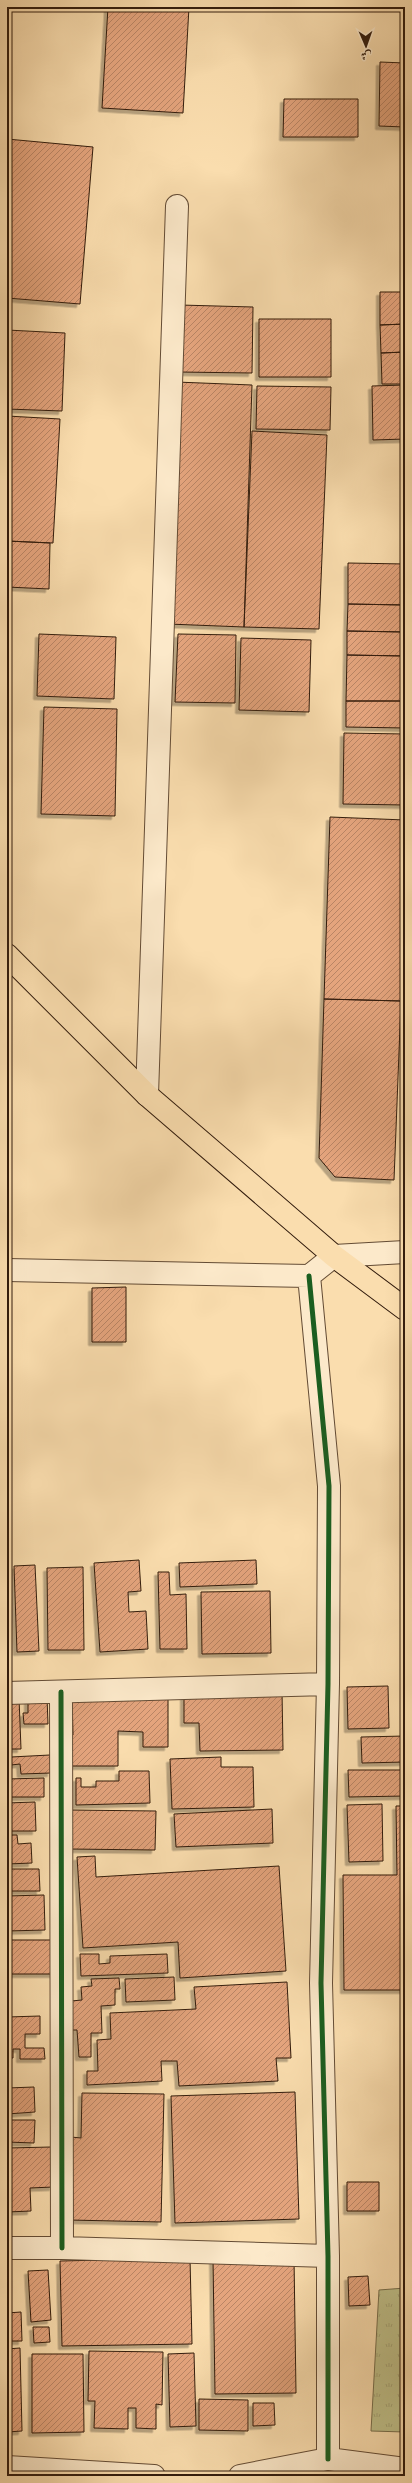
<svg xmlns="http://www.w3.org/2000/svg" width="412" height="2483" viewBox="0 0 412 2483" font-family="'Gentium Book Plus',Amiri,serif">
  <defs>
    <pattern id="grass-tufts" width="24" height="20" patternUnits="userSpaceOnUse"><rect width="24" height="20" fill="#bfc08a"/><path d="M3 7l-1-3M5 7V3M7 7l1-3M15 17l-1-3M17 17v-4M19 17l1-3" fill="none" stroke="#a5a476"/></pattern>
    <pattern id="building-hatch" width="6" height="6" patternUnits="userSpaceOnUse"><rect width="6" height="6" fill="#e4a47d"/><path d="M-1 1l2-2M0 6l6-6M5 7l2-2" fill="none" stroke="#b98565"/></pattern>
    <filter id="shadow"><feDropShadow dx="-3.5" dy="3.5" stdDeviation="0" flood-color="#0004"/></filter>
  </defs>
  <rect width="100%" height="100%" fill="#faddae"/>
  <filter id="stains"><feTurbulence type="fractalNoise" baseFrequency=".005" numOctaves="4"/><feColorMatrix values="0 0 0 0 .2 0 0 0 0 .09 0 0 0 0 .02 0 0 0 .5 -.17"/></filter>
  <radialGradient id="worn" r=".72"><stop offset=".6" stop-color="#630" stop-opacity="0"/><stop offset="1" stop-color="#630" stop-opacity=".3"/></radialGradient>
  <path fill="url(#grass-tufts)" stroke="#786e4c" d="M405,2288V2432L371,2431L379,2290Z"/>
  <path fill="url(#building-hatch)" stroke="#321c0d" filter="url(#shadow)" d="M108,7H189L183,113L102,108Z
    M380,62L405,63V127L379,126Z
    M284,99H358V137H283Z
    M7,139L93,147L80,304L7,298Z
    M380,292H405V324L380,325Z
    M180,305L253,307L252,373L179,372Z
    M259,319H331V377H259Z
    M405,324V352L381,353L380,325Z
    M7,330L65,333L62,411L7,409Z
    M405,352V384H382L381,353Z
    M176,382L252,385L244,627L168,624Z
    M405,385V439L373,440L372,386Z
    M257,386L331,387L330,430L256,429Z
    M7,416L60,419L53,543L7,541Z
    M252,431L327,435L319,629L244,627Z
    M7,541L50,543L49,589L7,587Z
    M348,563L405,564V605L348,604Z
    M348,604L405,605V632L347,631Z
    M347,631L405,632V656L347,655Z
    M39,634L116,637L114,699L37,696Z
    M178,634L236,635L235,703L175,702Z
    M241,638L311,640L309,712L239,710Z
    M347,655L405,656V701H346Z
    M346,701H405V728L346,727Z
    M44,707L117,709L115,816L41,814Z
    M344,733L405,734V805L343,804Z
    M330,817L405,820L401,1001L324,999Z
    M324,999L401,1001L394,1180L335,1177L319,1158Z
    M126,1287V1342H92V1288Z
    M139,1560L141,1591L128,1592L129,1612L146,1611L148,1649L100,1652L94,1563Z
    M256,1560L257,1584L180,1587L179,1563Z
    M35,1565L39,1651L17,1652L14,1566Z
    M83,1567L84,1650H48L47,1568Z
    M158,1572H169L170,1595L186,1594L187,1649H160Z
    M270,1591L271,1653L202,1654L201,1592Z
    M388,1686L389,1728L348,1729L347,1687Z
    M282,1691L283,1750L200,1751L199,1723H184V1694Z
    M28,1697H47L48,1724H24L23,1713H28Z
    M72,1697H168V1747H143V1732L118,1731V1766H69V1735H73Z
    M7,1698H19L21,1749H11V1757L50,1755L51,1773L21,1774L20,1764L11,1765V1775H7Z
    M405,1736V1762L362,1763L361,1737Z
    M221,1757V1767H253L254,1807L172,1809L170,1759Z
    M348,1770H405V1796L349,1797Z
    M119,1771H149L150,1803L76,1805V1778H81V1787H96V1781H119Z
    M44,1778V1797H7V1779Z
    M35,1802L36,1831H7V1803Z
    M382,1804L383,1861L349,1862L347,1805Z
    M396,1806H405V1990H344L343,1875H397Z
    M272,1809L273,1843L176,1847L174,1814Z
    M70,1810L156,1811L155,1850L69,1849Z
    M7,1835H17L18,1844L31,1843L32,1863L7,1864Z
    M95,1856L96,1877L279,1866L286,1971L180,1978L178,1942L83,1948L77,1857Z
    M7,1869H39L40,1891H7Z
    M44,1895L45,1930L7,1931V1896Z
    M7,1940H54L55,1974H7Z
    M80,1954H99V1964L110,1963V1956L167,1954L168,1973L81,1976Z
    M174,1977L175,2000L126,2002L125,1979Z
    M119,1978L120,1989H115V2005L101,2006L102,2033H91V2057H79L77,2030H72L71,2001L82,2000L81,1987L92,1986L91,1979Z
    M287,1982L291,2058H276L278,2081L179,2086L177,2061H161L162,2081L87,2085V2071H98L97,2040L111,2039L110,2013L196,2009L194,1987Z
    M40,2016V2034H25V2048H44L45,2059H20V2049H13V2058H7V2017Z
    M34,2087L35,2112L7,2114V2088Z
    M295,2092L299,2219L175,2223L171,2096Z
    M82,2093L164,2094L161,2222L69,2220L71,2137L81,2138Z
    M7,2120H35L34,2143L7,2142Z
    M51,2147L53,2187L30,2188L31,2211L7,2212V2148Z
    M347,2182H379V2211H347Z
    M190,2258L192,2344L62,2346L60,2261Z
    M294,2258L296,2393L215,2394L213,2259Z
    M48,2270L51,2320L31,2322L28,2271Z
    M368,2276L370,2305L349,2306L348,2277Z
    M21,2312L22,2341H7V2313Z
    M33,2327H49L50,2342L34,2343Z
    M20,2348L22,2431L7,2432V2349Z
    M89,2351L163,2352L162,2405L156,2404V2429L136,2428V2408H128V2429L94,2428L95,2401H88Z
    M194,2353L196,2426L170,2427L168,2354Z
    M32,2354H83L84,2432L32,2433Z
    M199,2399L248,2400V2431L199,2430Z
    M253,2403H274L275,2425L253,2426Z"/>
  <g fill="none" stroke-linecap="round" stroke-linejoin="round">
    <g stroke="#644c35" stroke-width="24">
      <path id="minor" d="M147,1095L177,206
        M7,1270L309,1276L334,1256L405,1252
        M309,1276L329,1486L328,1684L321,1983L328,2256V2459
        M61,1692L62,2248
        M7,1693L328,1684
        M7,2248H62L328,2256
        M7,2467L154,2476
        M240,2476L328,2459L405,2469"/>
    </g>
    <g stroke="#321c0d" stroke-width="24">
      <path id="major" d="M7,955L147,1095L334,1256L405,1309"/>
    </g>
    <use href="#minor" stroke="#fce9ca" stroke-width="22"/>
    <use href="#major" stroke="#faddae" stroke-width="22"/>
    <g stroke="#fce9ca" stroke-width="8">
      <path id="cycleway" d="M309,1276L329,1486L328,1684L321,1983L328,2256V2459
        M61,1692L62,2248"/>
    </g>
    <use href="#cycleway" stroke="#1b5e20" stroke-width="5"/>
  </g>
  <rect width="412" height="2483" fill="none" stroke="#faddae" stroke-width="24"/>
  <rect x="8" y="8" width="396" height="2467" fill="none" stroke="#321c0d" stroke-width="2"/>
  <rect x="12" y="12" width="388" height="2459" fill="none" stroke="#321c0d"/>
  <g transform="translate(366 46) rotate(178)" stroke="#fce9ca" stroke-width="3" paint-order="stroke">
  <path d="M0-3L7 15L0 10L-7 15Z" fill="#321c0d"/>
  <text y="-6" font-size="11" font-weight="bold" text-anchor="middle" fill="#321c0d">ش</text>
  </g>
  <rect width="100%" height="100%" filter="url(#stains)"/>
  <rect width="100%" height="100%" fill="url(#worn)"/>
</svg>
